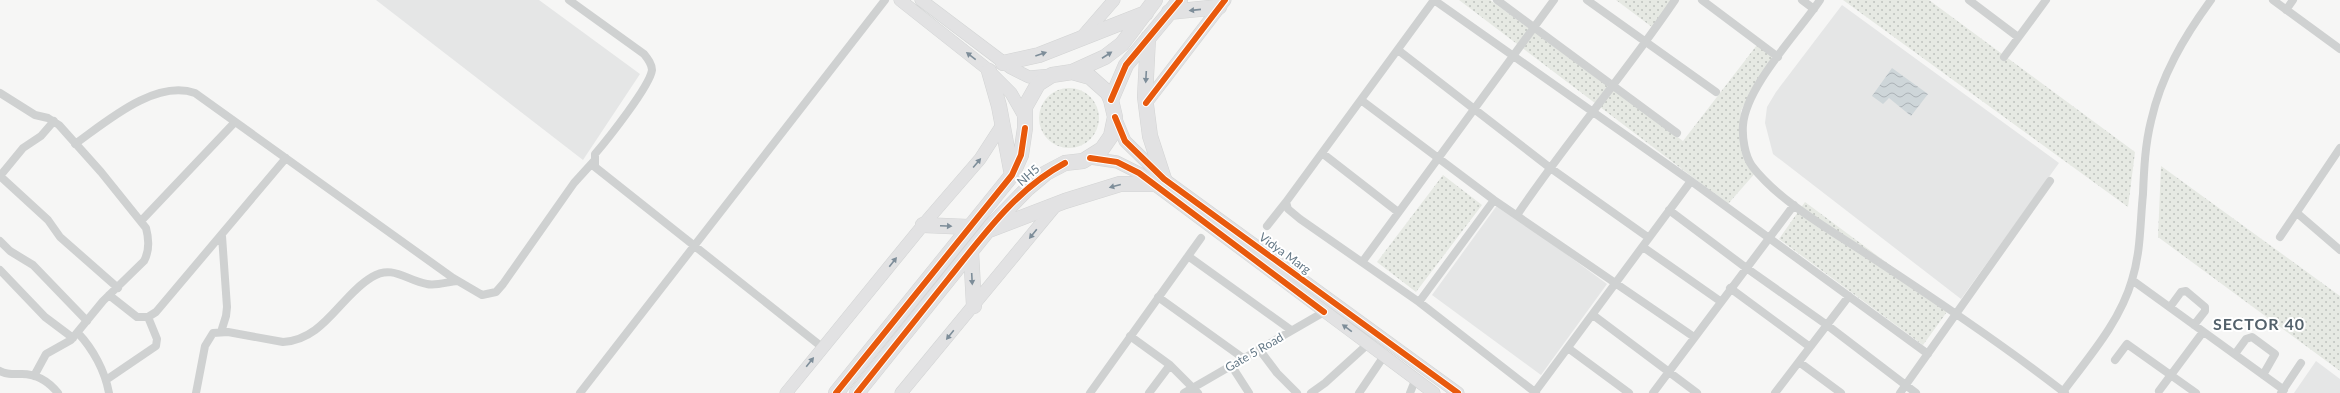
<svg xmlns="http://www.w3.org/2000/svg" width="2340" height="393" viewBox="0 0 2340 393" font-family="Lato,sans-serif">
  <defs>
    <pattern id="park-dots" width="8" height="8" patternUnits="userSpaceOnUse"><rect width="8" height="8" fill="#e6e9e3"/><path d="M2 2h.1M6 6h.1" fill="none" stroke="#bec2be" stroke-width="1.8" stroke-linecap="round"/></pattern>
    <pattern id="water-waves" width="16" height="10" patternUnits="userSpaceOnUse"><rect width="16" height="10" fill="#ced6d9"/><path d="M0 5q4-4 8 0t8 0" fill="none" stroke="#abb2b6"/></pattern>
  </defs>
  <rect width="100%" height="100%" fill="#f6f6f5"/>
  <path fill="#e5e6e6" d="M376,0H539L640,74L583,160Z
    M1842,5L2059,163L1961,299L1773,154L1765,123L1767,107L1776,92Z
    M1498,204L1607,284L1541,375L1432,295Z
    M2316,361L2340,379V393H2294Z"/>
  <path fill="url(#park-dots)" d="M1459,0H1490L1683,141L1760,41L1776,54L1741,110L1740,132L1757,171L1728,204Z
    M1616,0H1672L1652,27Z
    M1843,0H1929L2135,152L2128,207Z
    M1039 118a30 30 0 1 1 60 0a30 30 0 1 1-60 0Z
    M2161,166L2340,296V371L2158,237Z
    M1443,175L1482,205L1416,292L1377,262Z
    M1805,202L1949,309L1923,345L1779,239Z"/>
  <path fill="url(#water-waves)" d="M1892,68L1928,94L1911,116L1889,98L1883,104L1872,96Z"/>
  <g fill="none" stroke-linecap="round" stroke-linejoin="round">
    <g stroke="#d2d4d4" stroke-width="13">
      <path id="secondary" d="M900,0L986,68L1011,93L1024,116
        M921,0L1011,68L1029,77L1052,75
        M1081,38L1114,0
        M1146,103L1225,0
        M1115,117L1125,141L1164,179L1458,393
        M1090,158L1117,162L1139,173L1434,393
        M786,393L923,225L980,159L1002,125
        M901,393L1057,204"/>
    </g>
    <g stroke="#d3d4d4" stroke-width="16">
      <path id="highway" d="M1169,12L1219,7
        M1148,38L1145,97L1150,136L1164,179
        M1003,63L1039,55L1146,13
        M989,71L999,106L1012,175
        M1111,100L1126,65L1180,0
        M923,225L969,227
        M989,230L1065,201L1120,184H1154
        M971,251L974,306
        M836,393L1012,175L1021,155L1025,128V107L1038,84L1052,75L1072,72L1105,57L1122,44L1155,0
        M857,393L992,225L1028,188L1046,173L1065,163L1083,161L1102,149L1111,136L1115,117L1111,100L1108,93L1090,77L1072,72"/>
    </g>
    <path stroke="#cfd1d1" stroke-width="8" d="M569,0L644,54C648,59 652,64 652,70C650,86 607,140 595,154V167L822,347
      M1434,0L1691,181L1928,354
      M1434,0L1286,202L1288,209L1300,219L1419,302L1536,393
      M1497,0L1677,133
      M1587,0L1716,92
      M1702,0L1778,57
      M1802,0L1814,9
      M1820,0C1798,33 1746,86 1743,125C1742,138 1745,156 1752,166C1781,204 1838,234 1877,261C1941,303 2005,346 2065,393
      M1969,0L2018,37
      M2273,0L2340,49
      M2286,10L2293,0
      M1398,50L1549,167L1649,238
      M2004,57L2046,0
      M0,93L35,115L48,118L59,125L101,172L146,228C149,239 150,250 144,261L103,301L71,340L46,354L34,376
      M1361,100L1494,200L1694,337
      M75,144C106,122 155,79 195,93L453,278L482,295L496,292L503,284L574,183L594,161
      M1322,153L1398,212
      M0,176L48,220L60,237L118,288
      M0,176L23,148L41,136L54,121
      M1669,210L1745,267L1827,325L1916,393
      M2297,213L2340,250
      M1517,215C1567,141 1625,74 1675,0
      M141,221L235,122
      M1267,226L1286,202
      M2280,237L2340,148
      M0,241L10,251L33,265L87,321
      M1643,247L1720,301
      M1188,256L1291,330
      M1363,261C1426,174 1490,87 1554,0
      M0,270L45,317L73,338
      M2132,280L2284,390
      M1730,288L1810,347
      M109,295L137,317H148L156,312L286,158
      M1158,297L1243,358
      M1419,302L1494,200
      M2170,307L2181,292L2186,291L2205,307V311L2194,325
      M1593,315L1697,393
      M221,332L226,316L227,307L222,236
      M78,333C93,349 105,371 109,393
      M1130,336L1170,365L1198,393
      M1568,348L1629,393
      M1259,349L1277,373L1297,393
      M2235,354L2246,339L2252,337L2275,354L2263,375
      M2115,360L2127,344L2196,393
      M1799,362L1841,393
      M1231,365L1249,393
      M0,371C8,375 13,374 22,374C37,374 49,382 58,393
      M106,380L156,346L157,339L148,317
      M2159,391L2203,332
      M1535,392L1691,181
      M196,393L205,346L213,333L228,332L283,342C324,340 340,296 372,277C393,264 407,281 427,284C436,286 447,282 457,281
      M580,393L885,0
      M1090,393L1201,238
      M1149,393L1170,365
      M1184,393L1324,312
      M1311,393L1325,383L1368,344
      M1359,393L1384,356
      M1410,393L1416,378
      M1653,393L1794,205
      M1775,393L1849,296
      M1900,393L2050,181
      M2062,393C2088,358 2120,322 2132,280C2141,251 2140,223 2143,194C2144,170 2145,145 2151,121C2161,76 2184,37 2211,0
      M2281,393L2301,363"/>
    <use href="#secondary" stroke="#e2e2e3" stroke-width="12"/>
    <use href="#highway" stroke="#e2e2e3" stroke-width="15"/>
    <g stroke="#fff" stroke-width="8">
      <path id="cycleway" d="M1111,100L1126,65L1180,0
        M1146,103L1225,0
        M1115,117L1125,141L1164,179L1458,393
        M1090,158L1117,162L1139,173L1324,312
        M836,393L1012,175L1021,155L1025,128
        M857,393C887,355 918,317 949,278C983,236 1016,189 1065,163"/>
    </g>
    <use href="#cycleway" stroke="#e8590c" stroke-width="6"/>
  </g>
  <defs><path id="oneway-solid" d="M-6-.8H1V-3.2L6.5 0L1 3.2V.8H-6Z"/></defs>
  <g fill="#7d8d99">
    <use href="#oneway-solid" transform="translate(1195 10) rotate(174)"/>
    <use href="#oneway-solid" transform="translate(1041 54) rotate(-19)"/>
    <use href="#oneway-solid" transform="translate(1107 55) rotate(-33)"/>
    <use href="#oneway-solid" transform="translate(971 56) rotate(-142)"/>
    <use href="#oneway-solid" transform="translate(1146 77) rotate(93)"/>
    <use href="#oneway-solid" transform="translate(977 163) rotate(-50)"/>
    <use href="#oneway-solid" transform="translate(1115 186) rotate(165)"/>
    <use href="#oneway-solid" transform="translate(946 226) rotate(3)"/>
    <use href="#oneway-solid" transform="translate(1033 234) rotate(129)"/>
    <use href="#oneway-solid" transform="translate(893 262) rotate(-52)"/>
    <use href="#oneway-solid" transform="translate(972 279) rotate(87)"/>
    <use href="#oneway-solid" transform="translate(1347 328) rotate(-144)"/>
    <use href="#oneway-solid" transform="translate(950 335) rotate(129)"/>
    <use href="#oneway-solid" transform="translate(810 362) rotate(-51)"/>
  </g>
  <g text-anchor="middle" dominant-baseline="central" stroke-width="4" stroke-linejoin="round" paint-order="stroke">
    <g font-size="12" fill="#647886" stroke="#fff">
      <text transform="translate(1028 175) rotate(-41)">NH5</text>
      <text transform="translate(1285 253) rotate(36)">Vidya Marg</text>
      <text transform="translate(1254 352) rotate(-30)">Gate 5 Road</text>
    </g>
    <g font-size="16" font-weight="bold" letter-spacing="1" fill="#53616b" stroke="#fff">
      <text x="2259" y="323">SECTOR 40</text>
    </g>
  </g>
</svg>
